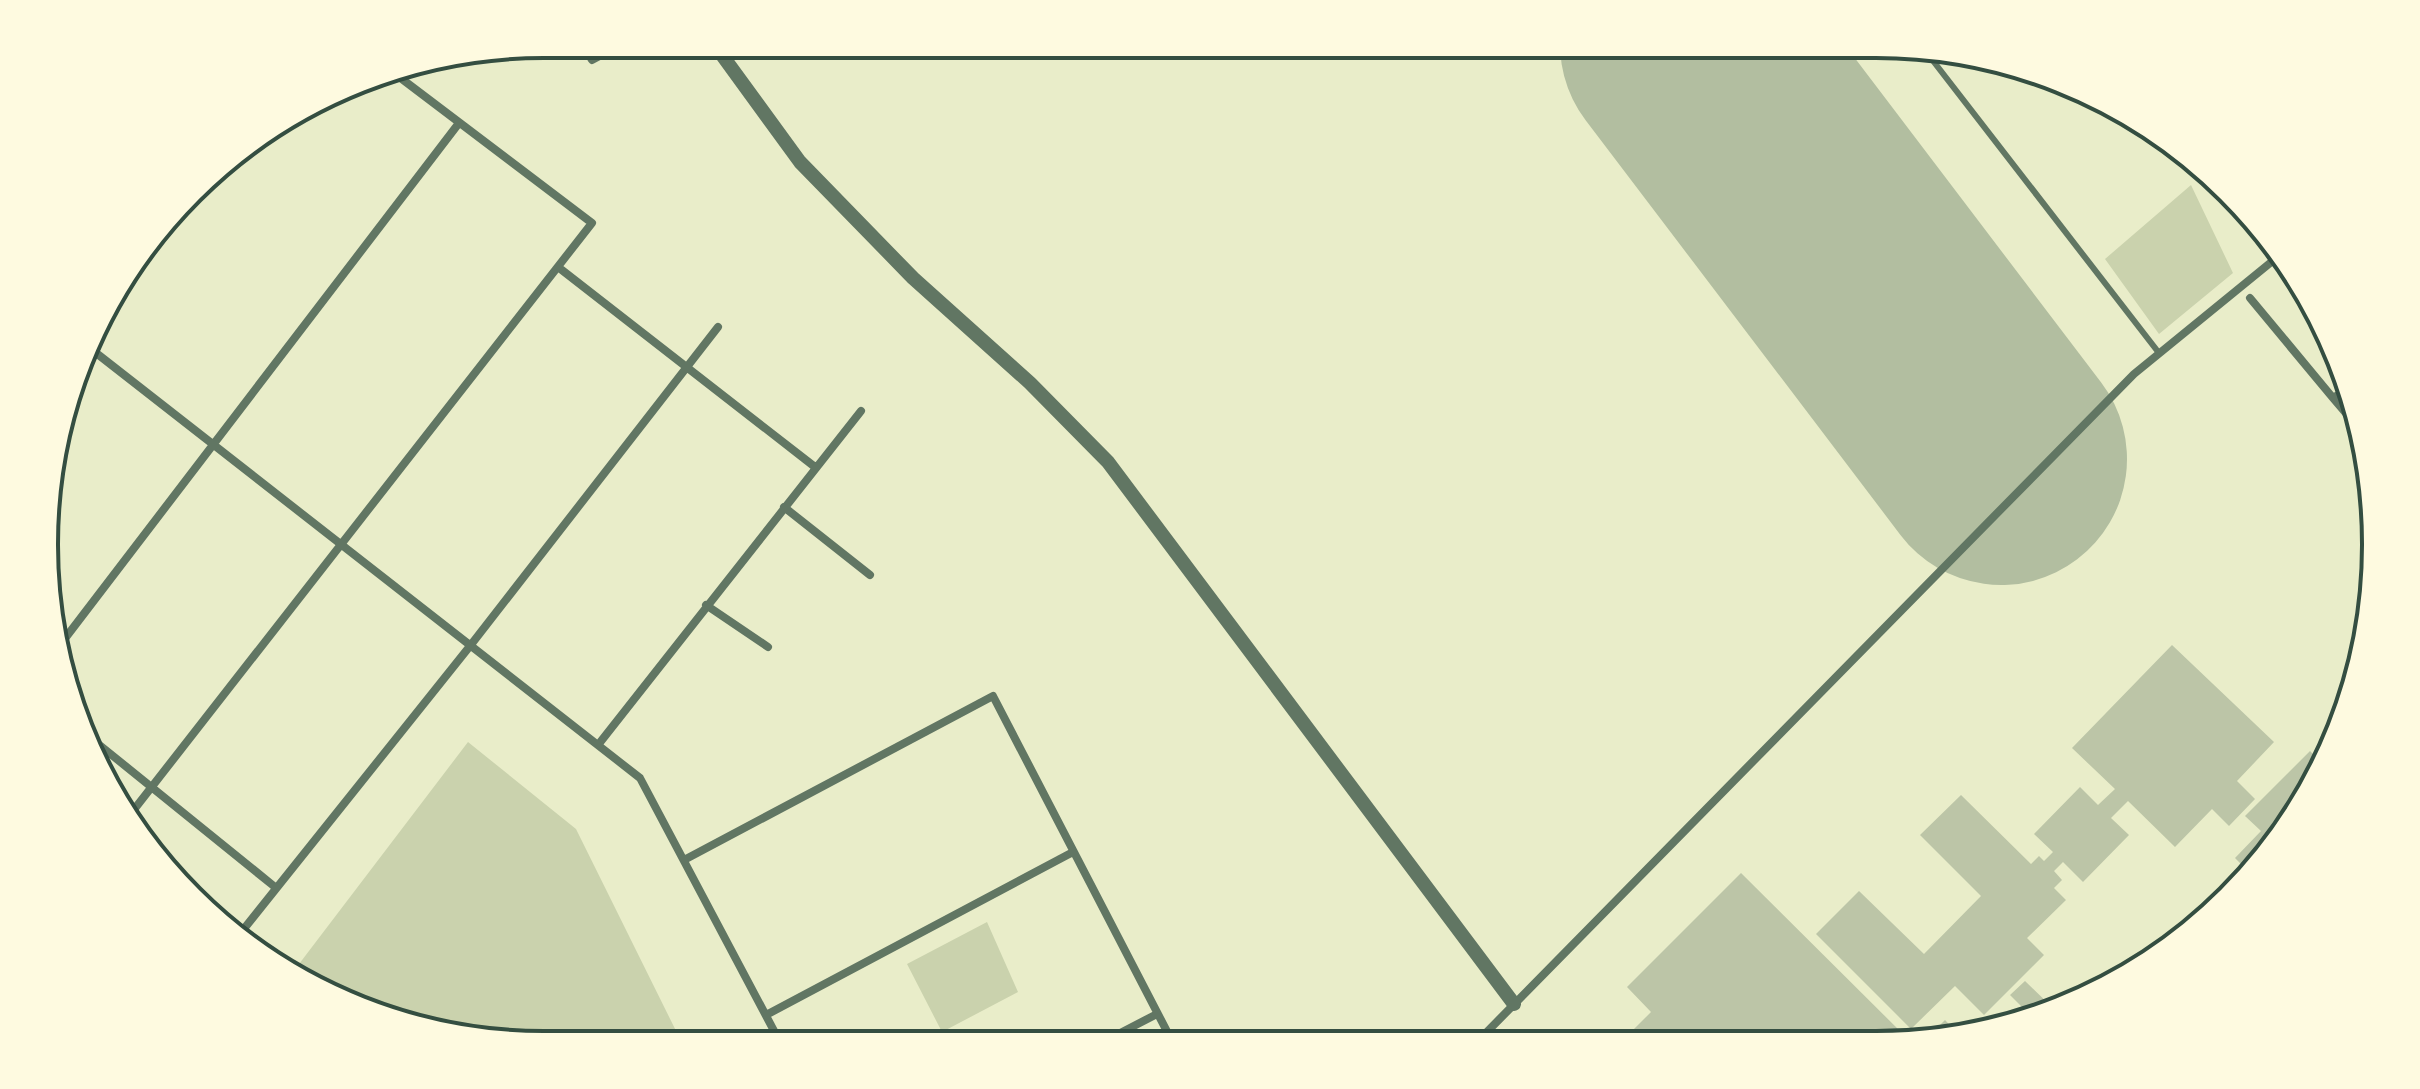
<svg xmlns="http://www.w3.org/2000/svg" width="2420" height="1089" viewBox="0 0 2420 1089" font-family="'Work Sans',sans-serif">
  <rect width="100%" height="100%" fill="#e9edc9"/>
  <path fill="#cad2ad" d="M2191,185L2233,273L2159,334L2105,259Z
    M468,742L576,829L683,1045H545L383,1018L296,968Z
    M987,922L1018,992L942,1032L907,964Z"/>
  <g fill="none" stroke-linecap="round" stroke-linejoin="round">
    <path stroke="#b2bea0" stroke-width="252" d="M1686,44L2001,459"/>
  </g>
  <path fill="#bcc5a7" d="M2172,645L2274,742L2237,781L2255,799L2229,826L2212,809L2175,847L2128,801L2111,818L2129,835L2083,882L2063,862L2054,871L2062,880L2054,888L2066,900L2027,938L2044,955L1984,1015L1955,986L1911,1029L1816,934L1859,891L1924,954L1981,896L1920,835L1961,795L2031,864L2039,856L2044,861L2053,852L2034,834L2080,787L2098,805L2115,789L2072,748Z
    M2310,751L2321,762L2291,823L2247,870L2235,858L2261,831L2245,816Z
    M1741,873L1910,1041L1621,1042L1651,1012L1627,987Z
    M2025,981L2055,1010L2031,1016L2010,995Z
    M1945,1020L1960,1036L1941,1041H1924Z"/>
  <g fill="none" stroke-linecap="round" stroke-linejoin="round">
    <path stroke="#617663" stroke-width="6" d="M1927,53L2159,353
      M2077,94L2081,101"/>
    <path stroke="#617663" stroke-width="8" d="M582,44L592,60L622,44
      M558,267L815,467
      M2250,298L2333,398
      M106,307L216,167
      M91,349L640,778L781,1044
      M2343,392L2333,398L2350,418
      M784,507L870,575
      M706,605L768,647
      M60,645L459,123
      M92,739L275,887
      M598,745L861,411
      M129,816L592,223L390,70
      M684,860L993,696L1173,1043
      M239,935L470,646L718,327
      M766,1015L1073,852
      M1477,1042L2134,374L2275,259
      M1101,1043L1157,1014"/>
    <path stroke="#617663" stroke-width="14" d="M714,44L800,162L913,278L1030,383L1108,462L1514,1004"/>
  </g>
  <path d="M0 0H2420V1089H0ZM544 58H1876A486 486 0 0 1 2362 544V545A486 486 0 0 1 1876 1031H544A486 486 0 0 1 58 545V544A486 486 0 0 1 544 58Z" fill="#fefae0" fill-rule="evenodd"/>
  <path fill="none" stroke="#344e41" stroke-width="4" d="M544 58H1876A486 486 0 0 1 2362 544V545A486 486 0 0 1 1876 1031H544A486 486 0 0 1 58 545V544A486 486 0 0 1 544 58Z"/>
</svg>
